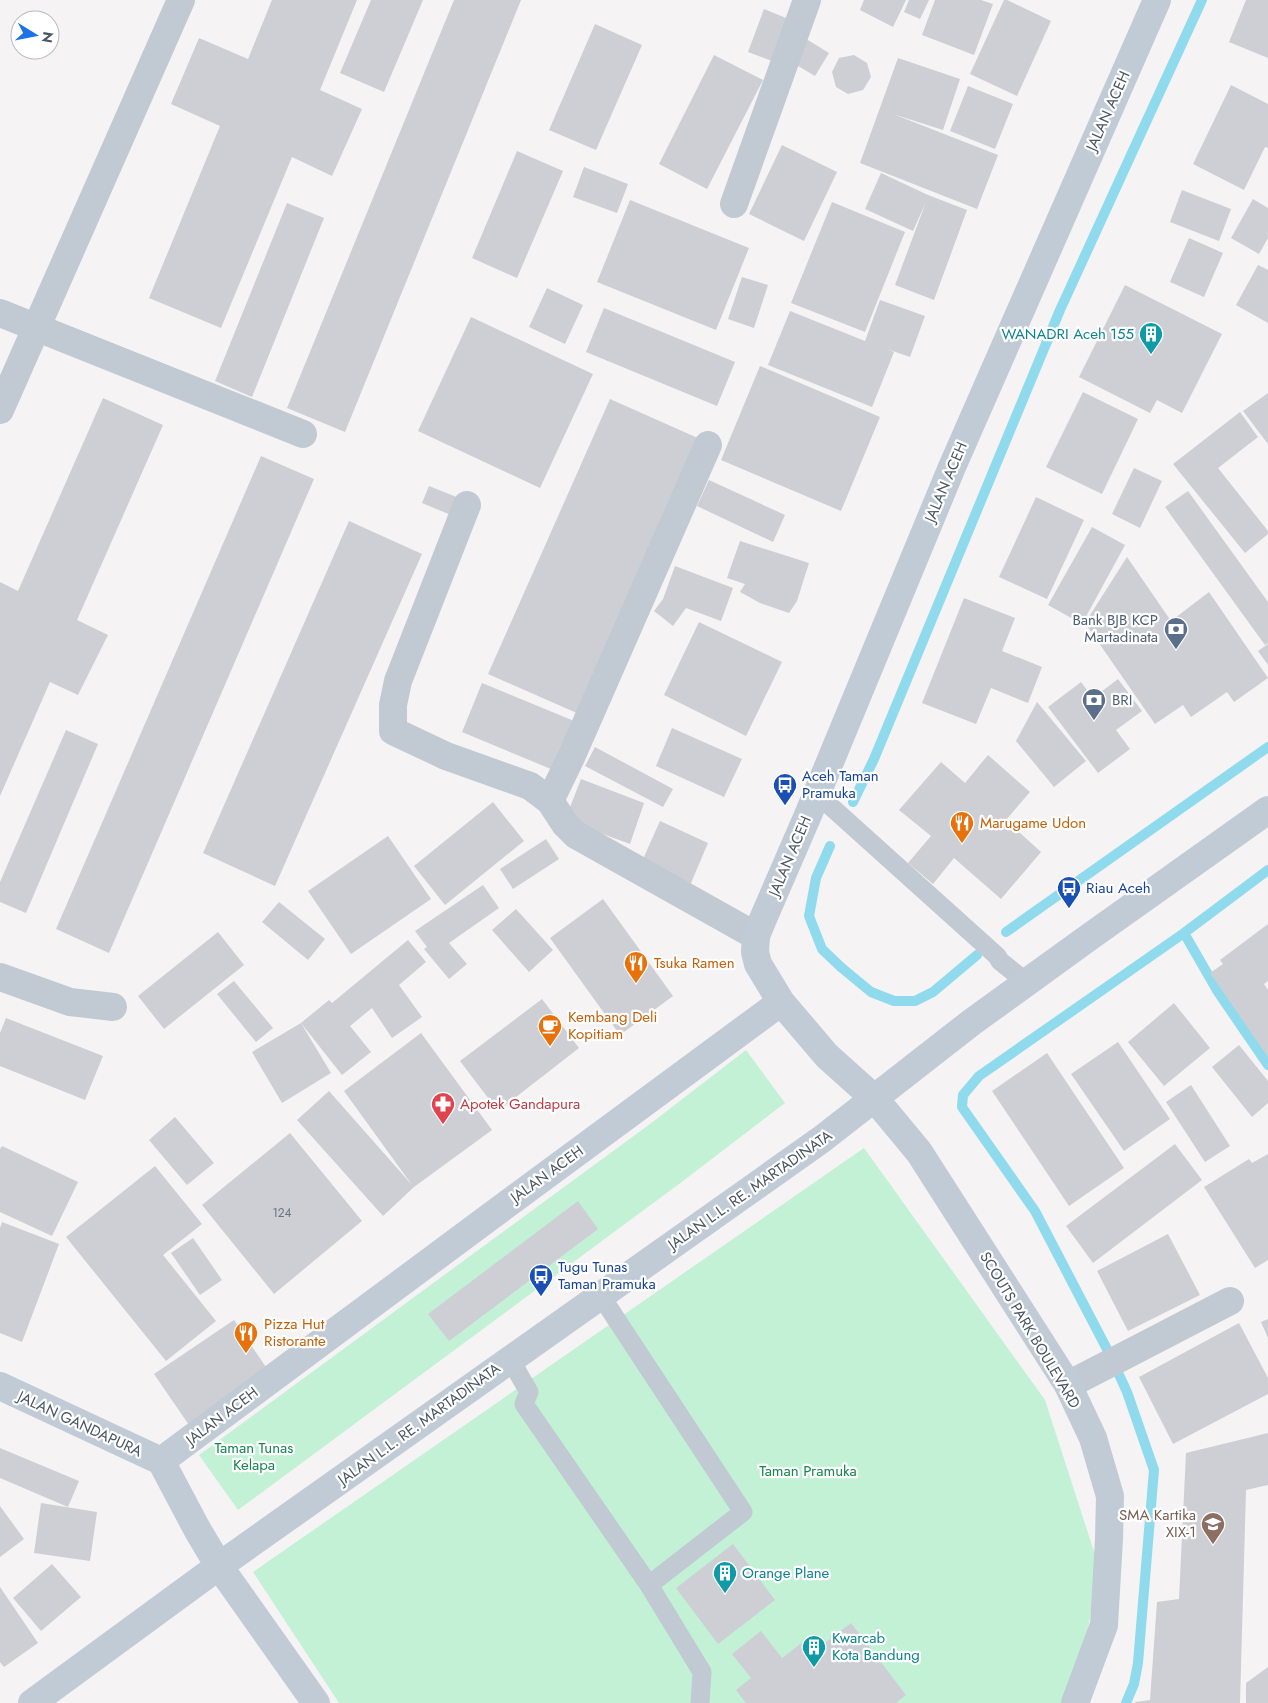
<svg xmlns="http://www.w3.org/2000/svg" width="1268" height="1703" viewBox="0 0 1268 1703" font-family="Jost,sans-serif">
  <rect width="100%" height="100%" fill="#f5f3f3"/>
  <path fill="#c3f1d5" d="M746,1050L785,1103L683,1181L238,1510L199,1455L650,1124Z
    M864,1148L1045,1400L1099,1567L1082,1662L1062,1703H339L253,1572Z"/>
  <g fill="none" stroke-linecap="round" stroke-linejoin="round">
    <path stroke="#90daee" stroke-width="10" d="M853,802L874,759L1060,310L1202,0
      M830,846L816,878L809,916L822,949L842,968L871,992L894,1001H915L933,992L977,955
      M1006,932L1268,747
      M1184,933L1218,992L1268,1065
      M1126,1703L1134,1684L1138,1663L1154,1470L1127,1392L1109,1353L1035,1211L962,1107L963,1095L979,1076L1184,933L1268,870"/>
  </g>
  <path fill="#cdcfd5" d="M272,0H357L320,90L362,109L332,176L292,157L221,328L149,298L220,126L171,104L199,38L248,59Z
    M371,0H423L384,92L340,73Z
    M454,0H521L345,432L287,408Z
    M864,0H906L893,27L860,10Z
    M909,0H929L920,19L904,12Z
    M935,0H981L993,4L974,55L922,35Z
    M1004,0H1007L1051,21L1017,96L970,74Z
    M1246,0H1268V58L1229,42Z
    M764,9L791,20L775,62L748,52Z
    M595,24L642,45L596,150L549,130Z
    M803,37L829,53L815,76L788,60Z
    M714,55L763,80L707,189L659,164Z
    M854,55L867,63L871,77L863,90L848,94L836,87L832,72L839,58Z
    M898,58L960,79L943,130L893,114L998,155L977,209L860,163Z
    M1231,85L1268,104V148L1265,147L1244,190L1193,164Z
    M968,86L1013,104L995,149L950,131Z
    M782,145L837,172L804,241L749,214Z
    M517,151L563,171L517,278L472,258Z
    M584,167L628,184L617,213L573,197Z
    M881,173L928,195L967,210L934,300L895,285L926,202L913,231L865,209Z
    M1182,190L1231,209L1219,241L1170,222Z
    M1253,199L1268,208V238L1259,254L1231,238Z
    M630,200L749,248L716,330L597,282Z
    M832,202L905,232L865,332L791,303Z
    M287,203L324,218L252,397L215,381Z
    M1189,238L1223,253L1204,297L1170,282Z
    M1258,265L1268,270V323L1236,305Z
    M742,277L768,285L754,328L728,319Z
    M1125,285L1222,334L1182,413L1157,400L1150,413L1079,377Z
    M547,288L583,305L565,344L529,327Z
    M880,300L925,316L910,357L887,349L894,352L872,407L768,365L790,311L865,341Z
    M604,308L735,362L717,406L586,352Z
    M471,317L593,374L540,488L418,431Z
    M760,366L880,417L841,511L721,460Z
    M1083,392L1138,419L1102,494L1046,467Z
    M1268,393V444L1243,411Z
    M103,398L163,425L77,620L108,635L78,695L50,682L0,796V582L18,591Z
    M610,399L700,439L579,714L488,674Z
    M1240,412L1258,437L1218,468L1268,531V534L1245,553L1173,464Z
    M261,456L314,479L109,953L56,929Z
    M1134,468L1162,481L1140,528L1112,514Z
    M709,480L785,515L773,542L697,506Z
    M429,486L459,498L451,515L422,503Z
    M1188,491L1268,602V643L1265,645L1165,507Z
    M1036,497L1084,520L1047,599L999,577Z
    M349,521L422,554L275,886L203,853Z
    M1092,527L1125,545L1082,624L1048,605Z
    M740,541L809,563L797,601L789,613L760,603L740,592L745,584L727,578Z
    M1127,557L1171,621L1209,592L1268,678L1234,702L1227,692L1191,717L1183,705L1155,724L1085,623Z
    M675,566L733,588L721,621L686,608L673,626L654,611L663,599Z
    M964,598L1015,618L1002,651L1042,667L1028,703L991,688L976,724L922,703Z
    M699,622L782,662L746,736L664,695Z
    M1268,644V665L1258,651Z
    M1118,679L1142,711L1116,730L1130,749L1098,773L1048,707L1081,682L1093,698Z
    M482,683L579,723L558,772L462,732Z
    M1037,702L1086,761L1054,787L1016,741Z
    M672,728L742,759L724,797L656,766Z
    M66,730L98,744L26,913L0,902V882Z
    M595,747L673,789L663,807L585,766Z
    M988,755L1030,792L1006,820L1041,852L1001,899L954,858L933,884L908,863L931,836L899,810L941,762L965,783Z
    M581,779L644,803L630,844L565,820Z
    M493,802L524,841L445,905L414,866Z
    M660,821L708,843L688,890L639,868Z
    M388,836L431,899L351,954L308,891Z
    M546,839L559,859L513,889L500,869Z
    M483,885L499,908L449,943L467,964L449,979L424,949L427,947L415,931Z
    M603,899L673,996L620,1035L550,938Z
    M279,902L325,939L308,960L262,922Z
    M516,909L553,950L529,972L492,930Z
    M1268,924V981L1264,984L1268,990V1057L1210,973L1223,964L1220,960Z
    M218,932L244,965L164,1029L138,996Z
    M408,940L426,962L399,985L422,1017L392,1038L372,1008L350,1026L371,1052L342,1075L301,1023L329,1000L332,1003Z
    M234,981L273,1028L256,1042L217,994Z
    M542,999L579,1048L498,1111L460,1061Z
    M1174,1003L1210,1048L1164,1086L1128,1042Z
    M6,1018L103,1056L85,1100L0,1066V1033Z
    M301,1023L331,1073L282,1103L252,1052Z
    M421,1033L492,1130L414,1187L383,1216L297,1120L329,1091L412,1185L344,1091Z
    M1118,1042L1170,1119L1124,1151L1071,1074Z
    M1239,1045L1268,1081V1103L1252,1117L1212,1067Z
    M1047,1053L1124,1168L1069,1206L992,1091Z
    M1191,1085L1230,1146L1205,1162L1166,1102Z
    M175,1117L214,1163L187,1185L149,1140Z
    M290,1133L362,1221L274,1294L202,1205Z
    M1175,1144L1202,1180L1093,1263L1066,1226Z
    M2,1146L78,1182L52,1236L0,1212V1149Z
    M1268,1154V1260L1255,1268L1204,1187L1249,1159L1252,1163Z
    M155,1166L202,1224L163,1255L216,1321L166,1361L66,1237Z
    M578,1201L598,1229L449,1341L428,1314Z
    M2,1222L59,1244L22,1342L0,1333V1228Z
    M1168,1234L1200,1295L1128,1331L1097,1271Z
    M193,1238L222,1280L200,1295L171,1253Z
    M1268,1319V1338L1261,1322Z
    M234,1320L268,1370L189,1425L154,1374Z
    M1239,1323L1268,1378V1394L1173,1444L1139,1377Z
    M1268,1433V1485L1246,1490L1240,1703H1135V1702L1150,1700L1157,1602L1179,1599L1186,1453Z
    M0,1448L79,1481L68,1507L0,1478Z
    M41,1503L97,1512L90,1561L34,1553Z
    M0,1506L24,1539L0,1557Z
    M733,1544L775,1600L718,1644L676,1588Z
    M52,1564L81,1597L41,1631L13,1598Z
    M0,1587L38,1643L4,1667L0,1662Z
    M851,1623L906,1695L896,1703H746L736,1690L751,1678L732,1654L761,1631L782,1658L808,1638L817,1649Z
    M1268,1667V1703H1246V1683Z"/>
  <g fill="none" stroke-linecap="round" stroke-linejoin="round">
    <path stroke="#c1cad2" stroke-width="19" d="M817,794L997,956L1000,961L1026,982
      M601,1296L743,1512L649,1585
      M510,1359L529,1392L524,1404L649,1585L702,1672L700,1703"/>
    <path stroke="#c1cad2" stroke-width="28" d="M734,204L807,0
      M0,313L303,434
      M0,410L181,0
      M708,445L573,753L550,801L565,824L576,835L756,936
      M467,505L398,681L393,705V731L446,756L530,786L550,801
      M0,977L70,1002L113,1007
      M1068,1385L1230,1301"/>
    <path stroke="#c1cbd6" stroke-width="28" d="M0,1386L161,1461
      M161,1461L491,1216L781,1002
      M161,1461L197,1529L219,1566L316,1703
      M32,1703L219,1566L822,1139L972,1022L1088,938L1268,810
      M1075,1703L1104,1625L1109,1539L1110,1496L1093,1438L1068,1385L919,1152L875,1099L827,1056L781,1002L758,964L755,952L756,936L763,919L808,815L952,467L1157,0"/>
  </g>
  <defs>
    <g id="building-pin" transform="scale(1.25)"><path d="M0 17L-7.5 6A9.5 9.5 0 1 1 7.5 6Z" fill="#0f9aa8" stroke="#fff"/><path d="M-4-6H4V6H1V3H-1V6H-4ZM-2.5-4.3h1.7v1.8h-1.7ZM.8-4.3h1.7v1.8H.8ZM-2.5-1h1.7V.8h-1.7ZM.8-1h1.7V.8H.8Z" fill="#fff"/></g>
    <g id="bank-pin" transform="scale(1.25)"><path d="M0 17L-7.5 6A9.5 9.5 0 1 1 7.5 6Z" fill="#5c6f8a" stroke="#fff"/><path d="M-6-4H6V4H-6ZM0-2.3a2.3 2.3 0 1 0 0 4.6a2.3 2.3 0 1 0 0-4.6Z" fill="#fff"/></g>
    <g id="bus-pin" transform="scale(1.25)"><path d="M0 17L-7.5 6A9.5 9.5 0 1 1 7.5 6Z" fill="#1a4fb4" stroke="#fff"/><path d="M-5-6H5V4H4V6H2V4H-2V6H-4V4H-5ZM-3.5-4V0h7V-4ZM-3.5 1.2v1.5H-2V1.2ZM2 1.2v1.5H3.5V1.2Z" fill="#fff"/></g>
    <g id="restaurant-pin" transform="scale(1.25)"><path d="M0 17L-7.5 6A9.5 9.5 0 1 1 7.5 6Z" fill="#e8710a" stroke="#fff"/><path d="M-5-6h1v4h1v-4h1v4h1v-4h1v5L-1.5 .5V6h-2V.5L-5-1ZM5-6V6H3V1.5H1.5Q1.5-4 5-6Z" fill="#fff"/></g>
    <g id="cafe-pin" transform="scale(1.25)"><path d="M0 17L-7.5 6A9.5 9.5 0 1 1 7.5 6Z" fill="#e8710a" stroke="#fff"/><path d="M-5.5-4.5H6V0H3Q3 3.5 0 3.5H-2.5Q-5.5 3.5-5.5 0ZM3-3.2v2h1.7v-2ZM-6 4.5H4V6H-6Z" fill="#fff"/></g>
    <g id="pharmacy-pin" transform="scale(1.25)"><path d="M0 17L-7.5 6A9.5 9.5 0 1 1 7.5 6Z" fill="#e0444e" stroke="#fff"/><path d="M-2-6h4v4h4v4h-4v4h-4v-4h-4v-4h4Z" fill="#fff"/></g>
    <g id="school-pin" transform="scale(1.25)"><path d="M0 17L-7.5 6A9.5 9.5 0 1 1 7.5 6Z" fill="#8d6e63" stroke="#fff"/><path d="M0-5L7-2L0 1L-7-2ZM-4 1L0 2.5L4 1V4Q0 6-4 4Z" fill="#fff"/></g>
  </defs>
  <g fill-rule="evenodd">
    <use href="#building-pin" x="1151" y="334"/>
    <use href="#bank-pin" x="1176" y="629"/>
    <use href="#bank-pin" x="1094" y="700"/>
    <use href="#bus-pin" x="785" y="785"/>
    <use href="#restaurant-pin" x="962" y="823"/>
    <use href="#bus-pin" x="1069" y="888"/>
    <use href="#restaurant-pin" x="636" y="963"/>
    <use href="#cafe-pin" x="550" y="1026"/>
    <use href="#pharmacy-pin" x="443" y="1104"/>
    <use href="#bus-pin" x="541" y="1276"/>
    <use href="#restaurant-pin" x="246" y="1333"/>
    <use href="#school-pin" x="1213" y="1524"/>
    <use href="#building-pin" x="725" y="1573"/>
    <use href="#building-pin" x="814" y="1647"/>
  </g>
  <g text-anchor="middle" dominant-baseline="central" stroke-width="4.5" stroke-linejoin="round" paint-order="stroke">
    <g font-size="12" fill="#6b747e">
      <text x="282" y="1213">124</text>
    </g>
    <g font-size="15" fill="#4a5661" stroke="#fff">
      <text transform="translate(1108 111) rotate(-66)">JALAN ACEH</text>
      <text transform="translate(946 482) rotate(-67)">JALAN ACEH</text>
      <text transform="translate(790 856) rotate(-67)">JALAN ACEH</text>
      <text transform="translate(547 1174) rotate(-36)">JALAN ACEH</text>
      <text transform="translate(750 1190) rotate(-35)">JALAN L.L. RE. MARTADINATA</text>
      <text transform="translate(1030 1330) rotate(59)">SCOUTS PARK BOULEVARD</text>
      <text transform="translate(222 1416) rotate(-37)">JALAN ACEH</text>
      <text transform="translate(80 1424) rotate(25)">JALAN GANDAPURA</text>
      <text transform="translate(419 1424) rotate(-36)">JALAN L.L. RE. MARTADINATA</text>
    </g>
    <g font-size="15" fill="#0d838f" stroke="#fff" text-anchor="start">
      <text x="1134" y="334" text-anchor="end">WANADRI Aceh 155</text>
      <text x="742" y="1573">Orange Plane</text>
      <text x="832" y="1638">Kwarcab<tspan x="832" dy="17">Kota Bandung</tspan></text>
    </g>
    <g font-size="15" fill="#4e5e75" stroke="#fff" text-anchor="end">
      <text x="1158" y="620">Bank BJB KCP<tspan x="1158" dy="17">Martadinata</tspan></text>
      <text x="1112" y="700" text-anchor="start">BRI</text>
    </g>
    <g font-size="15" fill="#164399" stroke="#fff" text-anchor="start">
      <text x="802" y="776">Aceh Taman<tspan x="802" dy="17">Pramuka</tspan></text>
      <text x="1086" y="888">Riau Aceh</text>
      <text x="558" y="1267">Tugu Tunas<tspan x="558" dy="17">Taman Pramuka</tspan></text>
    </g>
    <g font-size="15" fill="#c56008" stroke="#fff" text-anchor="start">
      <text x="980" y="823">Marugame Udon</text>
      <text x="654" y="963">Tsuka Ramen</text>
      <text x="568" y="1017">Kembang Deli<tspan x="568" dy="17">Kopitiam</tspan></text>
      <text x="264" y="1324">Pizza Hut<tspan x="264" dy="17">Ristorante</tspan></text>
    </g>
    <g font-size="15" fill="#be3a42" stroke="#fff" text-anchor="start">
      <text x="460" y="1104">Apotek Gandapura</text>
    </g>
    <g font-size="15" fill="#17864f" stroke="#fff">
      <text x="254" y="1448">Taman Tunas<tspan x="254" dy="17">Kelapa</tspan></text>
      <text x="808" y="1471">Taman Pramuka</text>
    </g>
    <g font-size="15" fill="#785e54" stroke="#fff" text-anchor="end">
      <text x="1196" y="1515">SMA Kartika<tspan x="1196" dy="17">XIX-1</tspan></text>
    </g>
  </g>
  <g transform="translate(35 35) rotate(100)"><circle r="24" fill="#ffffff" stroke="#b7bbc0"/>
  <path d="M0-4L9 19L0 12L-9 19Z" fill="#1a73e8"/>
  <text y="-8" font-size="14" font-weight="bold" text-anchor="middle" fill="#4a5661">N</text>
  </g>
</svg>
